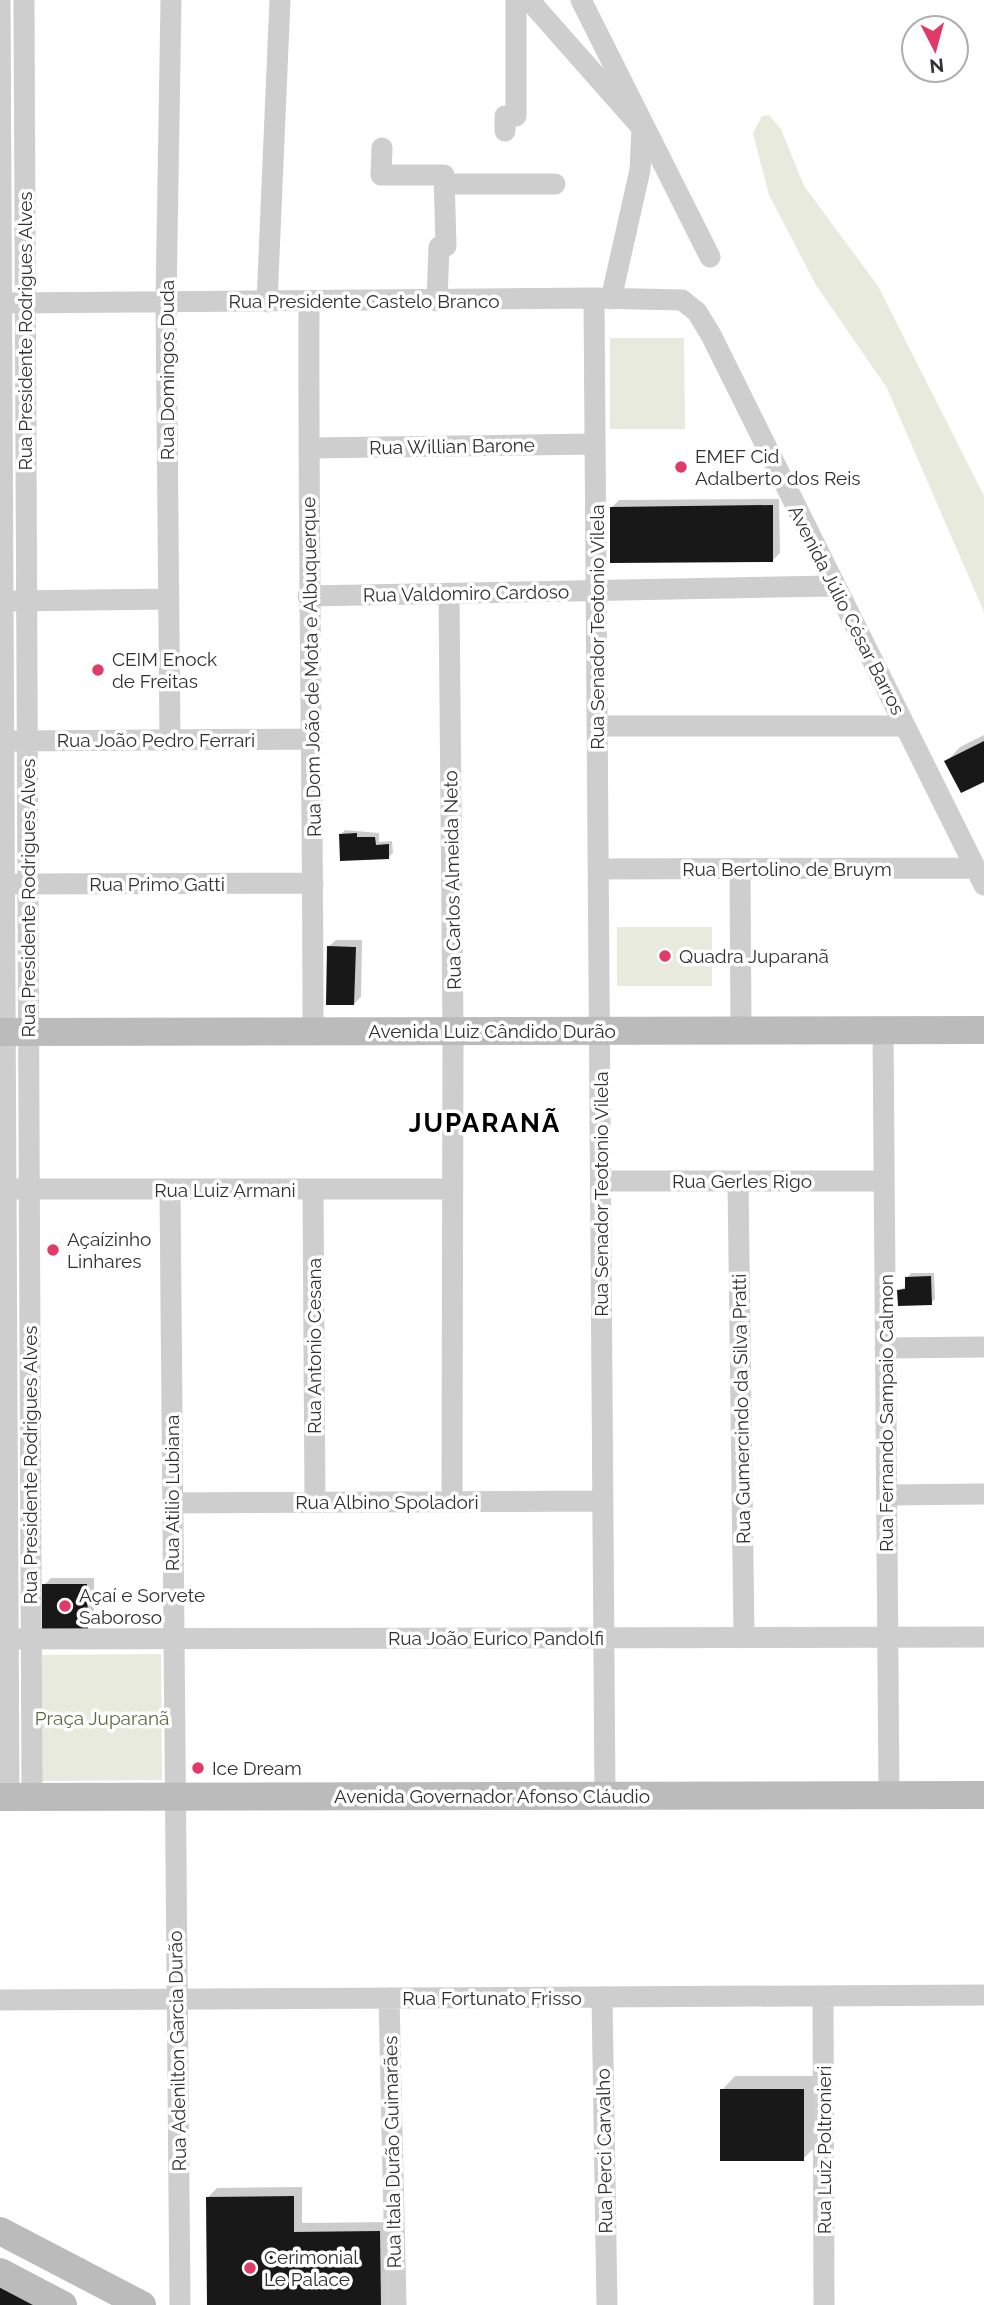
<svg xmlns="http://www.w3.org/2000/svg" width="984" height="2305" viewBox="0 0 984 2305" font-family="Raleway,sans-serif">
  <rect width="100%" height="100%" fill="#fff"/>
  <path fill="#e7eadd" d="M769,115L781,129L804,186L878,286L984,496V612L887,388L816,285L769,195L753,133L762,116Z
    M610,338H684L685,429H610Z
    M617,927H712V986H617Z
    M161,1654L162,1780L42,1781V1655Z"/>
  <path fill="#0003" d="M779,499L780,553L773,560L612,507L619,500Z
    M984,735V780L947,761L960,747Z
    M345,830L379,833V842L392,841L393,853L389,857L341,835Z
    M336,940H362L361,997L354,1004L329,946Z
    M911,1273H934L935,1299L931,1303L899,1290L907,1286V1278Z
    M51,1578H94V1620L87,1627L44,1585Z
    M735,2076H817V2145L803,2159L722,2090Z
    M302,2187V2223L389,2222L390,2305H208V2197L217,2188Z"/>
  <path fill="#181818" d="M773,505V562L610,563V507Z
    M984,741V782L961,793L944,761Z
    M357,833V837H375L376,845L389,844V859L340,861L339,834Z
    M327,946L356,947L354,1005H326Z
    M931,1276L932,1305L898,1306L897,1290L905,1289V1277Z
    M42,1584H87L88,1629H42Z
    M720,2089H804V2161H720Z
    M294,2196V2232L380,2231L381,2305H207L206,2197Z
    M0,2284L37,2305H0Z"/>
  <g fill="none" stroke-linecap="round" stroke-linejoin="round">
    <path stroke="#cecece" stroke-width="21" d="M0,0L9,1797
      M24,0L32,1797
      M529,0L642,128L640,170L611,299
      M581,0L710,257
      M505,131V116H516V0
      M382,148L381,175H444V184H555
      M594,298L605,1796
      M437,301L439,247L446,246L444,175
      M267,302L280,0
      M309,302C308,545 313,788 313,1031
      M11,303L594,298L682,300L697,312L711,335L984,885
      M309,448L595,444
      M449,593L453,1031L452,1502
      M308,596L833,586
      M14,601L169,599
      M597,726H904
      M170,740L166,301L171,0
      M13,741L312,739
      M599,869L976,868
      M740,869L741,1030
      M14,884L313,883
      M883,1030L889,1795
      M601,1181H884
      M738,1181L744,1637
      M15,1189H450
      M313,1189L315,1502
      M170,1190L180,2305
      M885,1348L984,1347
      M887,1495L984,1494
      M172,1503L603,1501
      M17,1639L984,1637
      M823,1996L824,2305
      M602,1997L607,2305
      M389,1998L396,2305
      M0,2000L984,1995"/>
    <path stroke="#bbb" stroke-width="28" d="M0,1032L984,1030
      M0,1797L984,1795
      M0,2231L142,2305
      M0,2272L63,2305"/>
  </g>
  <g fill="#e13a68" stroke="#fff" stroke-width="2.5">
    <circle cx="681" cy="467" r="7"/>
    <circle cx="98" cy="670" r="7"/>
    <circle cx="665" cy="956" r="7"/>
    <circle cx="53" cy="1250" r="7"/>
    <circle cx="65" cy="1606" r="7"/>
    <circle cx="198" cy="1768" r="7"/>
    <circle cx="250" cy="2268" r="7"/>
  </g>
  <g text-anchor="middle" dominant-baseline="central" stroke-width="7" stroke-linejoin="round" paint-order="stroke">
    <g font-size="19" fill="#313131" stroke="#fff">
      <text x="364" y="301">Rua Presidente Castelo Branco</text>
      <text transform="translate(25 331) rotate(-90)">Rua Presidente Rodrigues Alves</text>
      <text transform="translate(167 370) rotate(-90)">Rua Domingos Duda</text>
      <text transform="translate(452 446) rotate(-1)">Rua Willian Barone</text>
      <text transform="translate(466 593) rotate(-1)">Rua Valdomiro Cardoso</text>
      <text transform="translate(847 610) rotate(63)">Avenida Júlio César Barros</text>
      <text transform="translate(597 627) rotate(-90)">Rua Senador Teotonio Vilela</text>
      <text transform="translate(311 667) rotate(-91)">Rua Dom João de Mota e Albuquerque</text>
      <text x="156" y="740">Rua João Pedro Ferrari</text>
      <text x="787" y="869">Rua Bertolino de Bruym</text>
      <text transform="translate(452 880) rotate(-91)">Rua Carlos Almeida Neto</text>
      <text x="157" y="884">Rua Primo Gatti</text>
      <text transform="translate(28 898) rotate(-90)">Rua Presidente Rodrigues Alves</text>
      <text x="492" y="1031">Avenida Luiz Cândido Durão</text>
      <text x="742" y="1181">Rua Gerles Rigo</text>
      <text x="225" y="1190">Rua Luiz Armani</text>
      <text transform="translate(601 1194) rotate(-90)">Rua Senador Teotonio Vilela</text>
      <text transform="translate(314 1346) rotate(-90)">Rua Antonio Cesana</text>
      <text transform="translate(741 1409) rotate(-91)">Rua Gumercindo da Silva Pratti</text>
      <text transform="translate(886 1413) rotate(-90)">Rua Fernando Sampaio Calmon</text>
      <text transform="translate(30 1465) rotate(-90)">Rua Presidente Rodrigues Alves</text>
      <text transform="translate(172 1493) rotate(-90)">Rua Atilio Lubiana</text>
      <text x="387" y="1502">Rua Albino Spoladori</text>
      <text x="496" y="1638">Rua João Eurico Pandolfi</text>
      <text x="492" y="1796">Avenida Governador Afonso Cláudio</text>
      <text x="492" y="1998">Rua Fortunato Frisso</text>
      <text transform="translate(177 2051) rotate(-91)">Rua Adenilton Garcia Durão</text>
      <text transform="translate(824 2150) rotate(-90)">Rua Luiz Poltronieri</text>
      <text transform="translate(604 2151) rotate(-91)">Rua Perci Carvalho</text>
      <text transform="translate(392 2152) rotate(-91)">Rua Itala Durão Guimarães</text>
    </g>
    <g font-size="19" fill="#313131" stroke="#fff" text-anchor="start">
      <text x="695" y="456">EMEF Cid<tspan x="695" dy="22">Adalberto dos Reis</tspan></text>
      <text x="112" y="659">CEIM Enock<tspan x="112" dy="22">de Freitas</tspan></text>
      <text x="679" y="956">Quadra Juparanã</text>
      <text x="67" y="1239">Açaízinho<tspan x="67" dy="22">Linhares</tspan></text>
      <text x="79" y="1595">Açaí e Sorvete<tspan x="79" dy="22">Saboroso</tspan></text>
      <text x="212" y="1768">Ice Dream</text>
      <text x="264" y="2257">Cerimonial<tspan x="264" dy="22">Le Palace</tspan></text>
    </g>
    <g font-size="19" fill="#5d6c3f" stroke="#fff">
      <text x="102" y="1718">Praça Juparanã</text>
    </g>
    <g font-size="26" font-weight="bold" letter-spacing="2" fill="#000" stroke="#fff">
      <text x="485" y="1123">JUPARANÃ</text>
    </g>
  </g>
  <g transform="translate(935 49) rotate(174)"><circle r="33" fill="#ffffff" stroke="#adadad" stroke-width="2"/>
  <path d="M0-5L12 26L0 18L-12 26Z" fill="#e13a68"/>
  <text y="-10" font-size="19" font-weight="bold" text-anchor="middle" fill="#313131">N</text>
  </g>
</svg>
